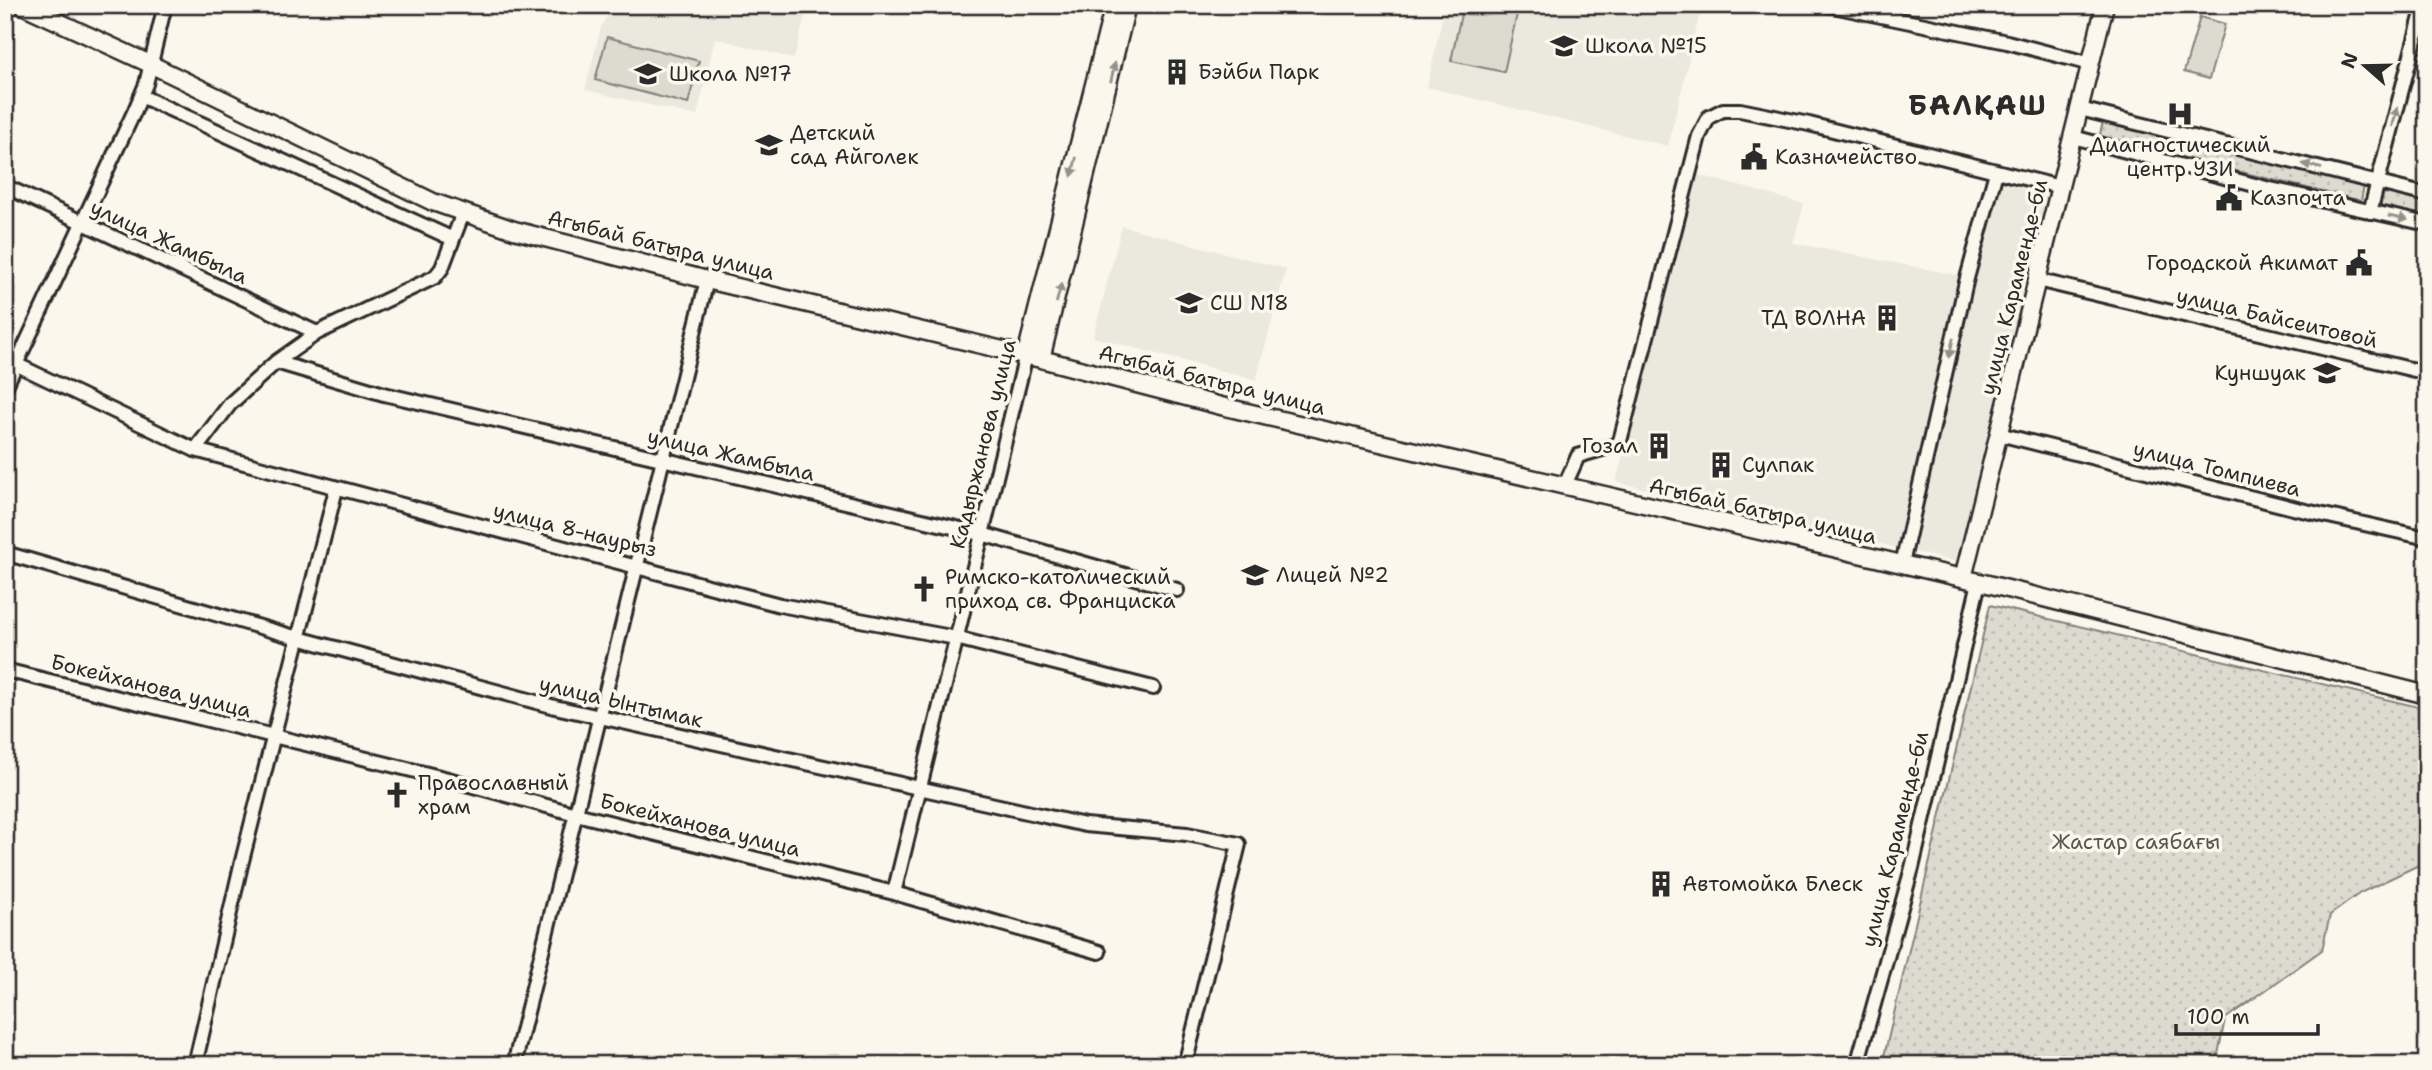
<svg xmlns="http://www.w3.org/2000/svg" width="2432" height="1070" viewBox="0 0 2432 1070" font-family="'Shantell Sans',sans-serif">
  <defs>
    <pattern id="grass-dots" width="8" height="8" patternUnits="userSpaceOnUse" patternTransform="scale(1.75)"><rect width="8" height="8" fill="#dddad0"/><path d="M2 2h.1M6 6h.1" fill="none" stroke="#bebbb3" stroke-width="1.8" stroke-linecap="round"/></pattern>
  </defs>
  <rect width="100%" height="100%" fill="#fbf7ec"/>
  <filter id="ink" filterUnits="userSpaceOnUse"><feTurbulence type="fractalNoise" baseFrequency=".0143" numOctaves="2"/><feDisplacementMap in="SourceGraphic" scale="14" xChannelSelector="R" yChannelSelector="G"/><feConvolveMatrix kernelMatrix="1 2 1 2 8 2 1 2 1" color-interpolation-filters="sRGB"/></filter>
  <g filter="url(#ink)">
    <path fill="#ebe8de" d="M613,5H808L794,59L715,38L697,116L585,90L601,27Z
      M1445,5H1702L1668,146L1427,87Z
      M1695,174L1804,204L1793,243L1962,276L1987,175L2002,178L2046,197L1957,562L1616,482Z
      M1122,226L1286,269L1256,380L1093,337Z"/>
    <path fill="url(#grass-dots)" stroke="#84827e" stroke-width="2" d="M2103,122L2364,186L2361,201L2099,138Z
      M2384,192L2427,202V219L2380,207Z
      M1990,605L2427,709V861L2360,893L2330,915L2322,950L2225,1019L2216,1065H1882Z"/>
    <path fill="#dddad0" stroke="#84827e" stroke-width="2" d="M1463,5H1519L1504,72L1451,61Z
      M2200,17L2225,24L2209,79L2184,72Z
      M607,37L699,61L688,104L595,80Z"/>
    <g fill="none" stroke-linecap="round" stroke-linejoin="round">
      <g stroke="#2b2b2b" stroke-width="18">
        <path id="minor" d="M1828,5L2007,42L2091,64
          M141,96L453,239
          M2080,109L2427,195
          M2073,137L2266,188L2427,224
          M5,186L317,333
          M2370,212L2424,5
          M2037,280L2427,373
          M5,359L195,450L780,605L956,638L1153,688
          M276,362L384,394L982,534L1177,590
          M5,388L135,110L146,84L165,5
          M1999,434L2297,509L2427,538
          M195,450L230,404L276,362L317,333L435,277L442,268L463,213
          M1565,485L1578,456L1616,445L1620,441L1699,136L1709,117L1723,110H1740L1809,124L2060,187
          M5,553L298,638L555,707L1085,825L1187,834L1239,844L1185,1065
          M1902,564L1966,282L1996,172
          M5,670L444,778L576,814L894,893L1099,952
          M894,893L1026,355
          M195,1065L241,865L336,489
          M514,1065L707,280
          M1857,1065L1912,868L1979,582"/>
      </g>
      <g stroke="#2b2b2b" stroke-width="21">
        <path id="major" d="M22,5L150,64L433,202L514,230L707,280L1041,359L1221,406L1988,584L2427,695
          M1026,355L1114,5
          M1041,359L1127,5
          M1963,578L2105,5"/>
      </g>
      <use href="#minor" stroke="#fbf7ec" stroke-width="12"/>
      <use href="#major" stroke="#fbf7ec" stroke-width="16"/>
    </g>
    <defs><path id="oneway-solid" d="M-6-.8H1V-3.2L6.5 0L1 3.2V.8H-6Z" transform="scale(1.75)"/></defs>
    <g fill="#93918c">
      <use href="#oneway-solid" transform="translate(1113 72) rotate(-77)"/>
      <use href="#oneway-solid" transform="translate(2395 117) rotate(-75)"/>
      <use href="#oneway-solid" transform="translate(2312 166) rotate(-166)"/>
      <use href="#oneway-solid" transform="translate(1074 167) rotate(104)"/>
      <use href="#oneway-solid" transform="translate(2398 218) rotate(12)"/>
      <use href="#oneway-solid" transform="translate(1059 293) rotate(-75)"/>
      <use href="#oneway-solid" transform="translate(1951 348) rotate(103)"/>
    </g>
  </g>
  <defs>
    <g id="school-bare" transform="scale(2.1)"><path d="M0-5L7-2L0 1L-7-2ZM-4 1L0 2.5L4 1V4Q0 6-4 4Z" fill="#2b2b2b" stroke="#fbf7ec" stroke-width="2.5" paint-order="stroke"/></g>
    <g id="building-bare" transform="scale(2.1)"><path d="M-4-6H4V6H1V3H-1V6H-4ZM-2.5-4.3h1.7v1.8h-1.7ZM.8-4.3h1.7v1.8H.8ZM-2.5-1h1.7V.8h-1.7ZM.8-1h1.7V.8H.8Z" fill="#2b2b2b" stroke="#fbf7ec" stroke-width="2.5" paint-order="stroke"/></g>
    <g id="hospital-bare" transform="scale(2.1)"><path d="M-5-5h3v3.5h4V-5h3V5h-3V1.5h-4V5h-3Z" fill="#2b2b2b" stroke="#fbf7ec" stroke-width="2.5" paint-order="stroke"/></g>
    <g id="civic-bare" transform="scale(2.1)"><path d="M-.6-6.5H3V-4.5H.6V-3L4-1V1h2V6H-6V1h2V-1L-.6-3ZM-1.2 2.5V6h2.4V2.5Z" fill="#2b2b2b" stroke="#fbf7ec" stroke-width="2.5" paint-order="stroke"/></g>
    <g id="church-bare" transform="scale(2.1)"><path d="M-1.2-6h2.4v3.5h3.3v2.4h-3.3V6h-2.4V-.1h-3.3v-2.4h3.3Z" fill="#2b2b2b" stroke="#fbf7ec" stroke-width="2.5" paint-order="stroke"/></g>
  </defs>
  <g fill-rule="evenodd">
    <use href="#school-bare" x="1564" y="46"/>
    <use href="#building-bare" x="1177" y="72"/>
    <use href="#school-bare" x="648" y="74"/>
    <use href="#hospital-bare" x="2180" y="114"/>
    <use href="#school-bare" x="769" y="145"/>
    <use href="#civic-bare" x="1754" y="157"/>
    <use href="#civic-bare" x="2229" y="198"/>
    <use href="#civic-bare" x="2359" y="263"/>
    <use href="#school-bare" x="1189" y="303"/>
    <use href="#building-bare" x="1887" y="318"/>
    <use href="#school-bare" x="2327" y="373"/>
    <use href="#building-bare" x="1659" y="446"/>
    <use href="#building-bare" x="1721" y="465"/>
    <use href="#school-bare" x="1255" y="575"/>
    <use href="#church-bare" x="924" y="589"/>
    <use href="#church-bare" x="397" y="795"/>
    <use href="#building-bare" x="1661" y="884"/>
  </g>
  <g text-anchor="middle" dominant-baseline="central" stroke-width="7" stroke-linejoin="round" paint-order="stroke">
    <g font-size="21" fill="#2b2b2b" stroke="#fbf7ec" text-anchor="start">
      <text x="1585" y="46">Школа №15</text>
      <text x="1198" y="72">Бэйби Парк</text>
      <text x="669" y="74">Школа №17</text>
      <text x="790" y="133">Детский<tspan x="790" dy="24">сад Айголек</tspan></text>
      <text x="2180" y="145" text-anchor="middle">Диагностический<tspan x="2180" dy="24">центр УЗИ</tspan></text>
      <text x="1775" y="157">Казначейство</text>
      <text x="2250" y="198">Казпочта</text>
      <text x="2338" y="263" text-anchor="end">Городской Акимат</text>
      <text x="1210" y="303">СШ N18</text>
      <text x="1866" y="318" text-anchor="end">ТД ВОЛНА</text>
      <text x="2306" y="373" text-anchor="end">Куншуак</text>
      <text x="1638" y="446" text-anchor="end">Гозал</text>
      <text x="1742" y="465">Сулпак</text>
      <text x="1276" y="575">Лицей №2</text>
      <text x="945" y="577">Римско-католический<tspan x="945" dy="24">приход св. Франциска</tspan></text>
      <text x="418" y="783">Православный<tspan x="418" dy="24">храм</tspan></text>
      <text x="1682" y="884">Автомойка Блеск</text>
    </g>
    <g font-size="21" fill="#2b2b2b" stroke="#fbf7ec">
      <text transform="translate(169 242) rotate(25)">улица Жамбыла</text>
      <text transform="translate(661 245) rotate(14)">Агыбай батыра улица</text>
      <text transform="translate(2014 287) rotate(-76)">улица Караменде-би</text>
      <text transform="translate(2277 318) rotate(13)">улица Байсеитовой</text>
      <text transform="translate(1212 380) rotate(14)">Агыбай батыра улица</text>
      <text transform="translate(983 444) rotate(-76)">Кадыржанова улица</text>
      <text transform="translate(731 455) rotate(13)">улица Жамбыла</text>
      <text transform="translate(2217 469) rotate(14)">улица Томпиева</text>
      <text transform="translate(1763 511) rotate(13)">Агыбай батыра улица</text>
      <text transform="translate(575 530) rotate(14)">улица 8-наурыз</text>
      <text transform="translate(151 686) rotate(14)">Бокейханова улица</text>
      <text transform="translate(621 702) rotate(13)">улица Ынтымак</text>
      <text transform="translate(700 825) rotate(14)">Бокейханова улица</text>
      <text transform="translate(1895 839) rotate(-76)">улица Караменде-би</text>
    </g>
    <g font-size="21" fill="#585754" stroke="#fbf7ec">
      <text x="2136" y="842">Жастар саябағы</text>
    </g>
    <g font-size="28" font-weight="bold" letter-spacing="2" fill="#2b2b2b" stroke="#fbf7ec">
      <text x="1978" y="105">БАЛҚАШ</text>
    </g>
  </g>
  <rect width="2432" height="1070" fill="none" stroke="#fbf7ec" stroke-width="28"/>
  <rect x="14" y="14" width="2404" height="1042" fill="none" stroke="#2b2b2b" stroke-width="2.5" filter="url(#ink)"/>
  <g transform="translate(2365 66) rotate(290)" stroke="#fbf7ec" stroke-width="5" paint-order="stroke">
  <path d="M0-5L12 26L0 18L-12 26Z" fill="#2b2b2b"/>
  <text y="-10" font-size="19" font-weight="bold" text-anchor="middle" fill="#2b2b2b">N</text>
  </g>
  <path d="M2176 1024v10h142v-10" fill="none" stroke="#2b2b2b" stroke-width="3.5"/>
  <text x="2187" y="1024" font-size="21" fill="#2b2b2b" stroke="#fbf7ec" stroke-width="5" paint-order="stroke">100 m</text>
</svg>
